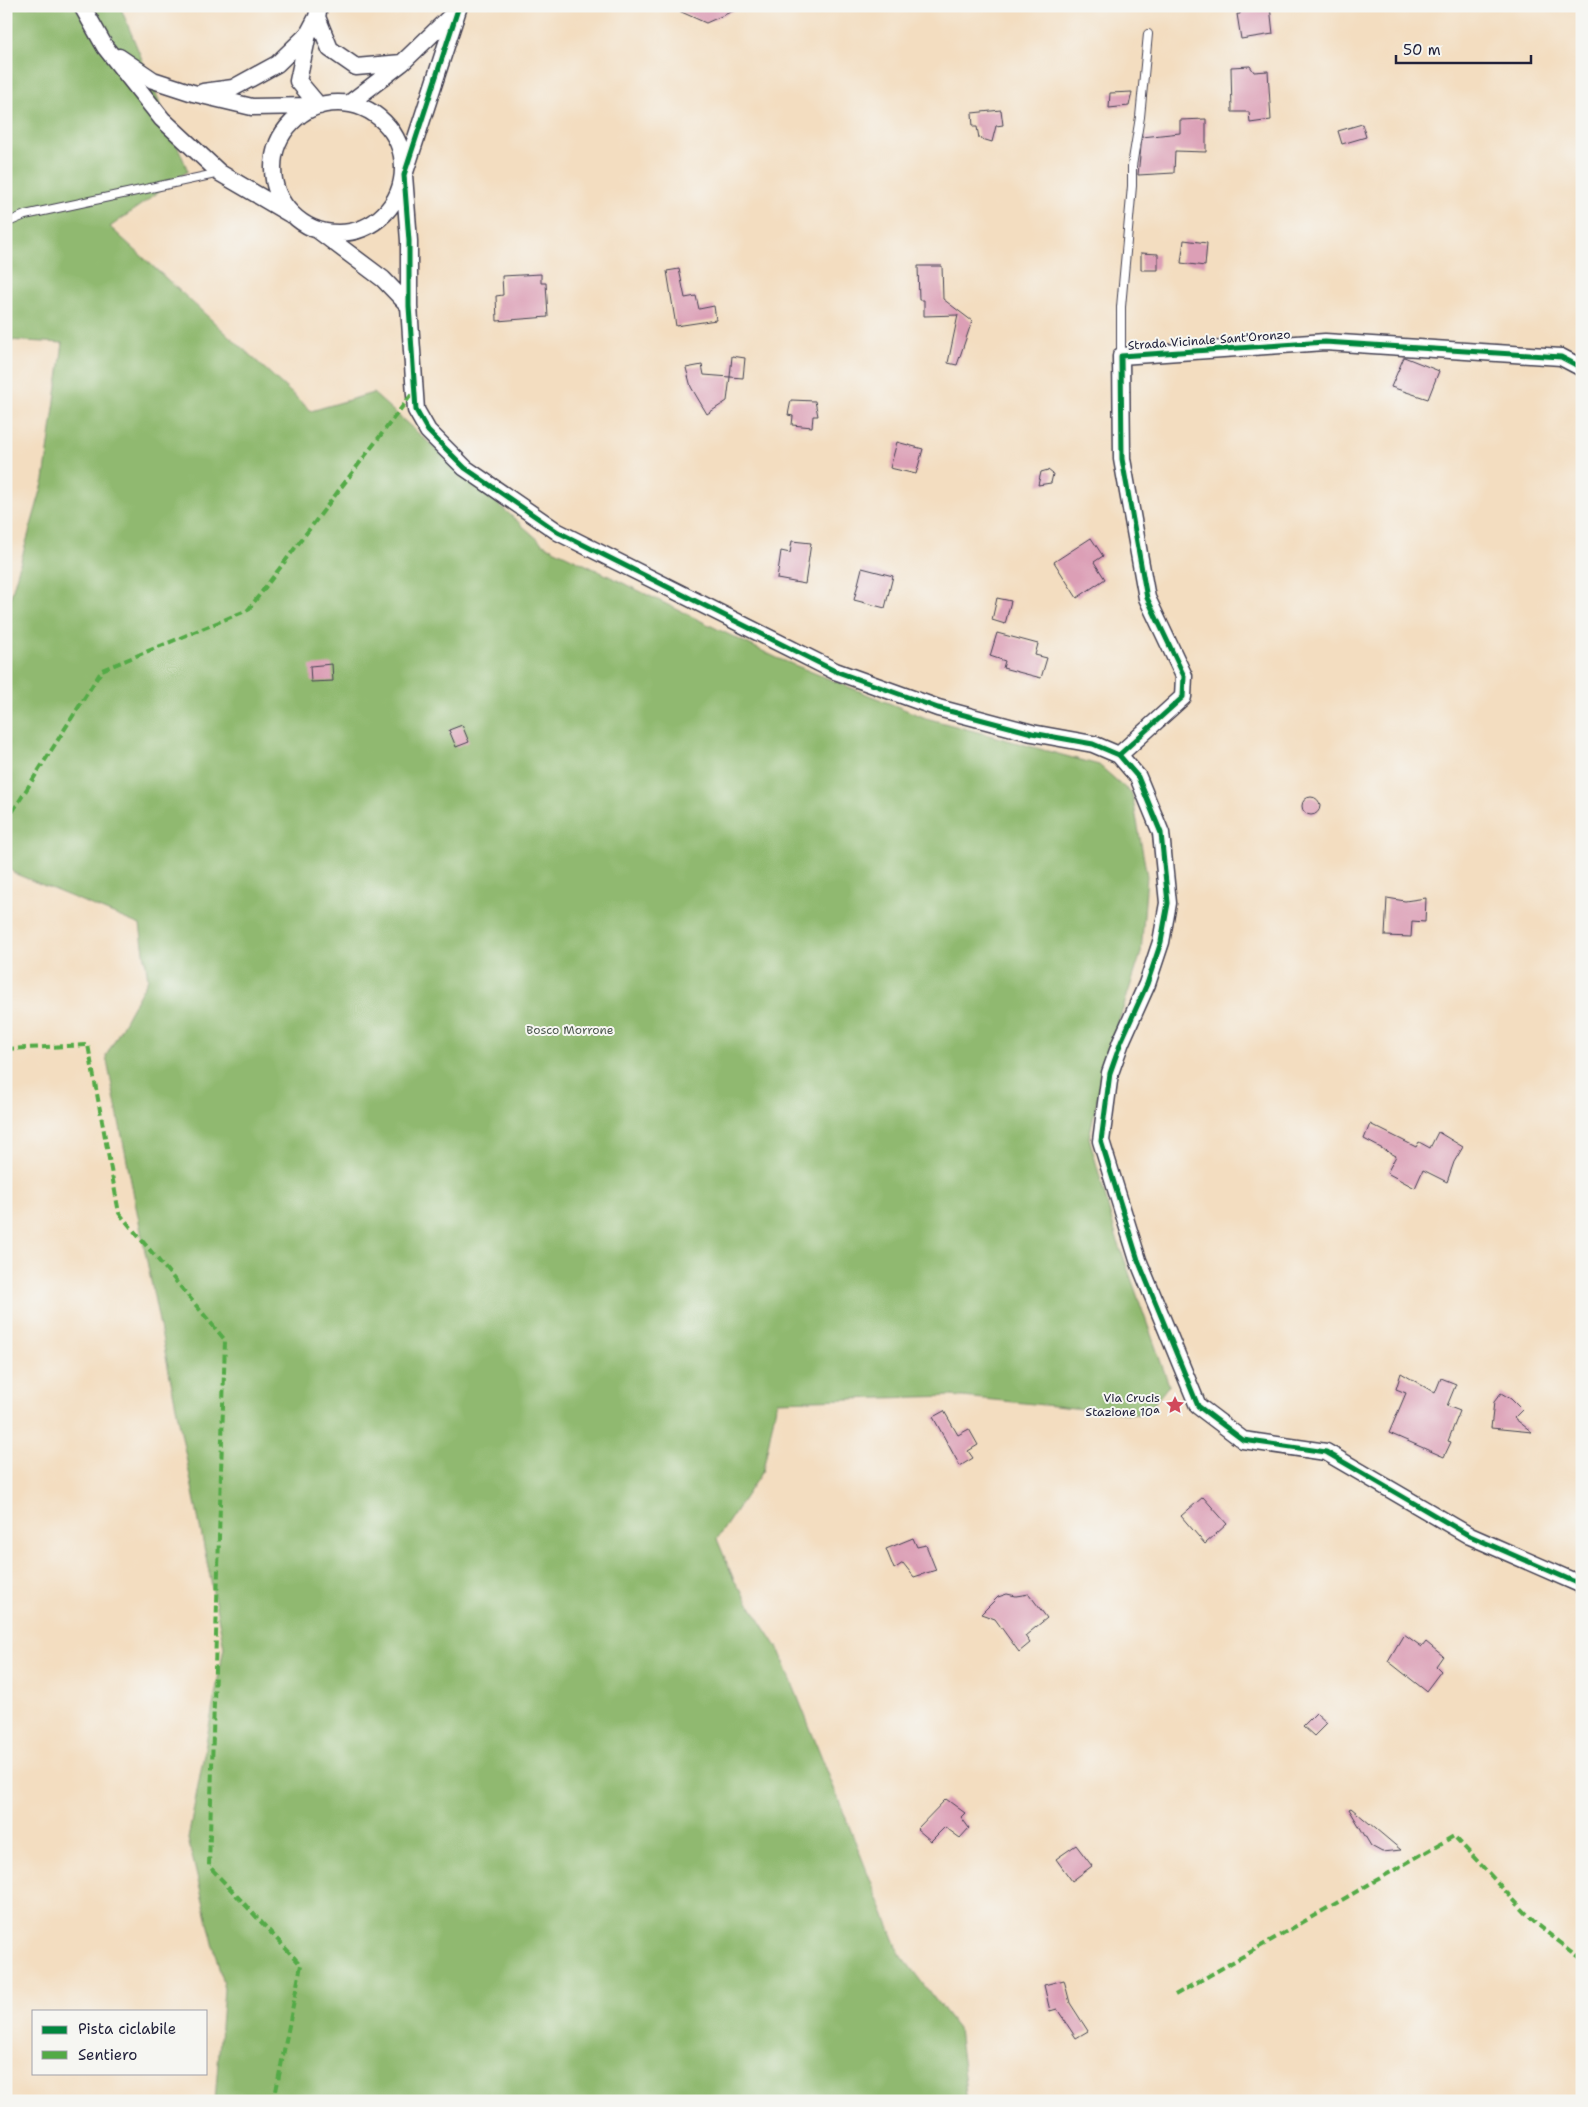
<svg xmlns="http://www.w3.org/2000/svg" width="1588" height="2107" viewBox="0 0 1588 2107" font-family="'Shantell Sans',sans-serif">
  <rect width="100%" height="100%" fill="#f6f6f2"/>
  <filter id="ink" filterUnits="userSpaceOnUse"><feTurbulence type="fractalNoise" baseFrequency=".02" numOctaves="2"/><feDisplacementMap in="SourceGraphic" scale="10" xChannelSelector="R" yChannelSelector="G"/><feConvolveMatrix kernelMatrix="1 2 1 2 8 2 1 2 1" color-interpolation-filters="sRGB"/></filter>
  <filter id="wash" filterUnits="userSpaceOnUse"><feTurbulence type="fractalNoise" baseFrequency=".0096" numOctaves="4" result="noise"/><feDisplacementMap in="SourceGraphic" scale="20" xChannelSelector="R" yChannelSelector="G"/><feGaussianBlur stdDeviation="1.12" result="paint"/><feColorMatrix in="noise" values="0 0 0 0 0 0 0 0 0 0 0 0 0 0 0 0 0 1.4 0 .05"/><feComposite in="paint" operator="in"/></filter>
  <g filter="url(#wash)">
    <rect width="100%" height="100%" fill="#f3ddc0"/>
    <path fill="#90b96f" stroke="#596e55" d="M6,6H120L188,171L110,227L311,411L373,393L543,544L777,658L926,718L1099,765L1132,794L1147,876L1141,953L1106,1061L1089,1137L1116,1236L1169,1385L1145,1415L953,1396L777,1401L763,1470L717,1539L734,1580L779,1650L900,1954L958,2029L967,2101H215L224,1989L188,1839L224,1647L106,1056L148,979L140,925L16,874L6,867V613L44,480L63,343L6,340Z"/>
    <g id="blocks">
      <path fill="#dc9fb6" d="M668,6H744L706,23Z
        M1240,6H1270L1273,34L1241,39L1237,14H1240Z
        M1250,66L1254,72L1268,71L1271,120L1250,123L1249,112H1232L1231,67Z
        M1132,92L1129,106L1109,108L1110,93Z
        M1001,110L1003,125L996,126L992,142L979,138L977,127H973L972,113Z
        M1206,119V152L1175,151L1174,173L1138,175L1142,137L1180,133V120Z
        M1362,124L1366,137L1342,144L1338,131Z
        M1184,240L1207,243L1205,266L1181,263Z
        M1141,253L1158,254V270H1141Z
        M918,266H942L943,299L972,321L957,365L948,363L958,315L924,316V300H919Z
        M679,269L685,298L696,296L699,309L714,306L716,320L676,326L667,271Z
        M541,274V283H546L548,317L497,321L496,296L503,295L502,276Z
        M732,356L745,358L743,378L730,377Z
        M1404,357L1439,371L1428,399L1391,387Z
        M702,365L704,375L730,377L727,401L707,414L691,387L686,368Z
        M791,400L815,401L818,416H813L812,427L792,425L793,416L788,415Z
        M897,442L923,449L916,474L890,468Z
        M1048,470L1053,474L1051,483L1038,485L1041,472Z
        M1091,538L1103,556L1094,562L1105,579L1077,598L1054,562Z
        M792,541L811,543L805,584L777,579L781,551L790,553Z
        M862,568L893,576L885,608L854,600Z
        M997,598L1011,601L1005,624L992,620Z
        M997,633L1038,644L1035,655L1047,658L1041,678L1003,668L1005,661L990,656Z
        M332,664L333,681L311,682L310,666Z
        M462,725L469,742L456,747L449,730Z
        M1302 806a9 9 0 1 1 18 0a9 9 0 1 1-18 0Z
        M1387,898L1405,901L1426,898L1425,922L1412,921L1411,937L1385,936Z
        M1370,1124L1416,1147L1419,1142L1430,1148L1438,1132L1463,1147L1454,1162L1447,1182L1423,1170L1415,1188L1387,1173L1396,1156L1364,1139Z
        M1401,1373L1435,1393L1441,1378L1456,1384L1447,1406L1460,1411L1448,1441L1451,1442L1444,1457L1389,1433L1406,1393L1396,1389Z
        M1501,1393L1511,1399L1522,1410L1514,1418L1532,1432L1491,1428L1494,1402Z
        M944,1411L958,1435L969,1429L978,1445L968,1451L973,1458L960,1466L933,1417Z
        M1203,1497L1227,1524L1205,1544L1181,1516Z
        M913,1538L917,1547L926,1545L936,1570L914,1577L903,1563L894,1569L886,1549Z
        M1007,1594L1016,1596L1029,1594L1047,1618L1025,1636L1030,1643L1019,1652L995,1619L981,1614L998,1597Z
        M1404,1634L1422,1647L1426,1642L1443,1656L1436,1666L1441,1671L1426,1691L1388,1661Z
        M1316,1713L1327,1723L1314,1736L1303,1726Z
        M946,1799L965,1813L961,1817L969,1828L960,1838L945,1827L931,1841L917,1829Z
        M1351,1808L1401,1850L1382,1852L1371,1846L1349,1809Z
        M1076,1845L1092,1866L1072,1881L1056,1859Z
        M1064,1980L1070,2003L1088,2031L1076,2038L1057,2009L1050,2011L1044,1985Z"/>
    </g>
  </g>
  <g filter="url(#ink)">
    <use href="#blocks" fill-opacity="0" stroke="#413e4f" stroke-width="1"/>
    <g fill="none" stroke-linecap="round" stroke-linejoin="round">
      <g stroke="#413e4f" stroke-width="10">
        <path id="lane" d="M6,223L25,215L220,173
          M1121,356V307L1132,186V166L1140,117L1148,34"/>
      </g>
      <g stroke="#413e4f" stroke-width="19">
        <path id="street" d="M82,6L105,47L162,119L220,173L290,214
          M459,6L404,175L409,241V306L416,410L428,431L465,468L558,532L835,671L938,708L1032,733L1093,744L1119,755L1138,777L1161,833L1168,903L1161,942L1147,984L1121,1042L1110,1073L1101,1141L1138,1260L1198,1406L1243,1440L1326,1452L1470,1536L1582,1585
          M317,17L330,49L356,67L402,63
          M308,34L298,81L319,106
          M119,57L153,80L193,93L252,107L314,106
          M203,92L233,88L277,64L308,34L317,17L319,6
          M351,102L402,63L455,12
          M273 168a65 65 0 1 1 130 0a65 65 0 1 1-130 0Z
          M319,231L383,279L409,306
          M1119,755L1183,697L1184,676L1147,598L1122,459L1121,356L1325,342L1561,357L1582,368"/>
      </g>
      <use href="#lane" stroke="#fff" stroke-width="8"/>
      <use href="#street" stroke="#fff" stroke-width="16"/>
      <path stroke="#53aa46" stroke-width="4" stroke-dasharray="8 4" stroke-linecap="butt" d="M6,822L102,670L248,610L415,390
        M6,1049L88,1045L119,1213L225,1340L209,1866L301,1965L274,2101
        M1175,1995L1454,1836L1537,1925L1582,1959"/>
      <g stroke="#f6f6f2" stroke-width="8">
        <path id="cycleway" d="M459,6L404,175L409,241V306L416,410L428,431L465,468L558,532L835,671L938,708L1032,733L1093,744L1119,755L1138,777L1161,833L1168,903L1161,942L1147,984L1121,1042L1110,1073L1101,1141L1138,1260L1198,1406L1243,1440L1326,1452L1470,1536L1582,1585
          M1119,755L1183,697L1184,676L1147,598L1122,459L1121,356L1325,342L1561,357L1582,368"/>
      </g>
      <use href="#cycleway" stroke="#00873e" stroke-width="5"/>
    </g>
  </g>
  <defs>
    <g id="sight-bare" transform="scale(1.5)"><path d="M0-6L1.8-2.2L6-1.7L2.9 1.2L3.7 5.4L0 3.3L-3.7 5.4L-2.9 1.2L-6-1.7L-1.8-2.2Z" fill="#d1495b" stroke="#f6f6f2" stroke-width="2.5" paint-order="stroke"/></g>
  </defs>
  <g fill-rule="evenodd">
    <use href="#sight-bare" x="1175" y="1405"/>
  </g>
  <g text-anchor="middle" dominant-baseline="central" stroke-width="4" stroke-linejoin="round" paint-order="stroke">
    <g font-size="12" fill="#22223b" stroke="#f6f6f2">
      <text transform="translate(1209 340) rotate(-4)">Strada Vicinale Sant'Oronzo</text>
    </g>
    <g font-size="12" fill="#4e5950" stroke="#f6f6f2">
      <text x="570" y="1030">Bosco Morrone</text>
    </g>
    <g font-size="12" fill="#22223b" stroke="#f6f6f2" text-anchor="end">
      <text x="1160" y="1398">Via Crucis<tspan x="1160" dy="14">Stazione 10ª</tspan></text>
    </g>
  </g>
  <rect width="1588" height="2107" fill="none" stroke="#f6f6f2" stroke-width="25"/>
  <rect x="32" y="2010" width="175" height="65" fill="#f6f6f2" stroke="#a1a1a9"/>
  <rect x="42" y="2026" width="25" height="8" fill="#00873e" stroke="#a1a1a9"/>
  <text x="78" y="2034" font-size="15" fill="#22223b">Pista ciclabile</text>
  <rect x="42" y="2051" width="25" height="8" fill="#53aa46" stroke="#a1a1a9"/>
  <text x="78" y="2060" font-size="15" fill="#22223b">Sentiero</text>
  <path d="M1396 55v8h135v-8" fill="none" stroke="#22223b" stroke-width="2.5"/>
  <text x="1403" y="55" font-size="15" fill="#22223b" stroke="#f6f6f2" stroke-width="4" paint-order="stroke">50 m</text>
</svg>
